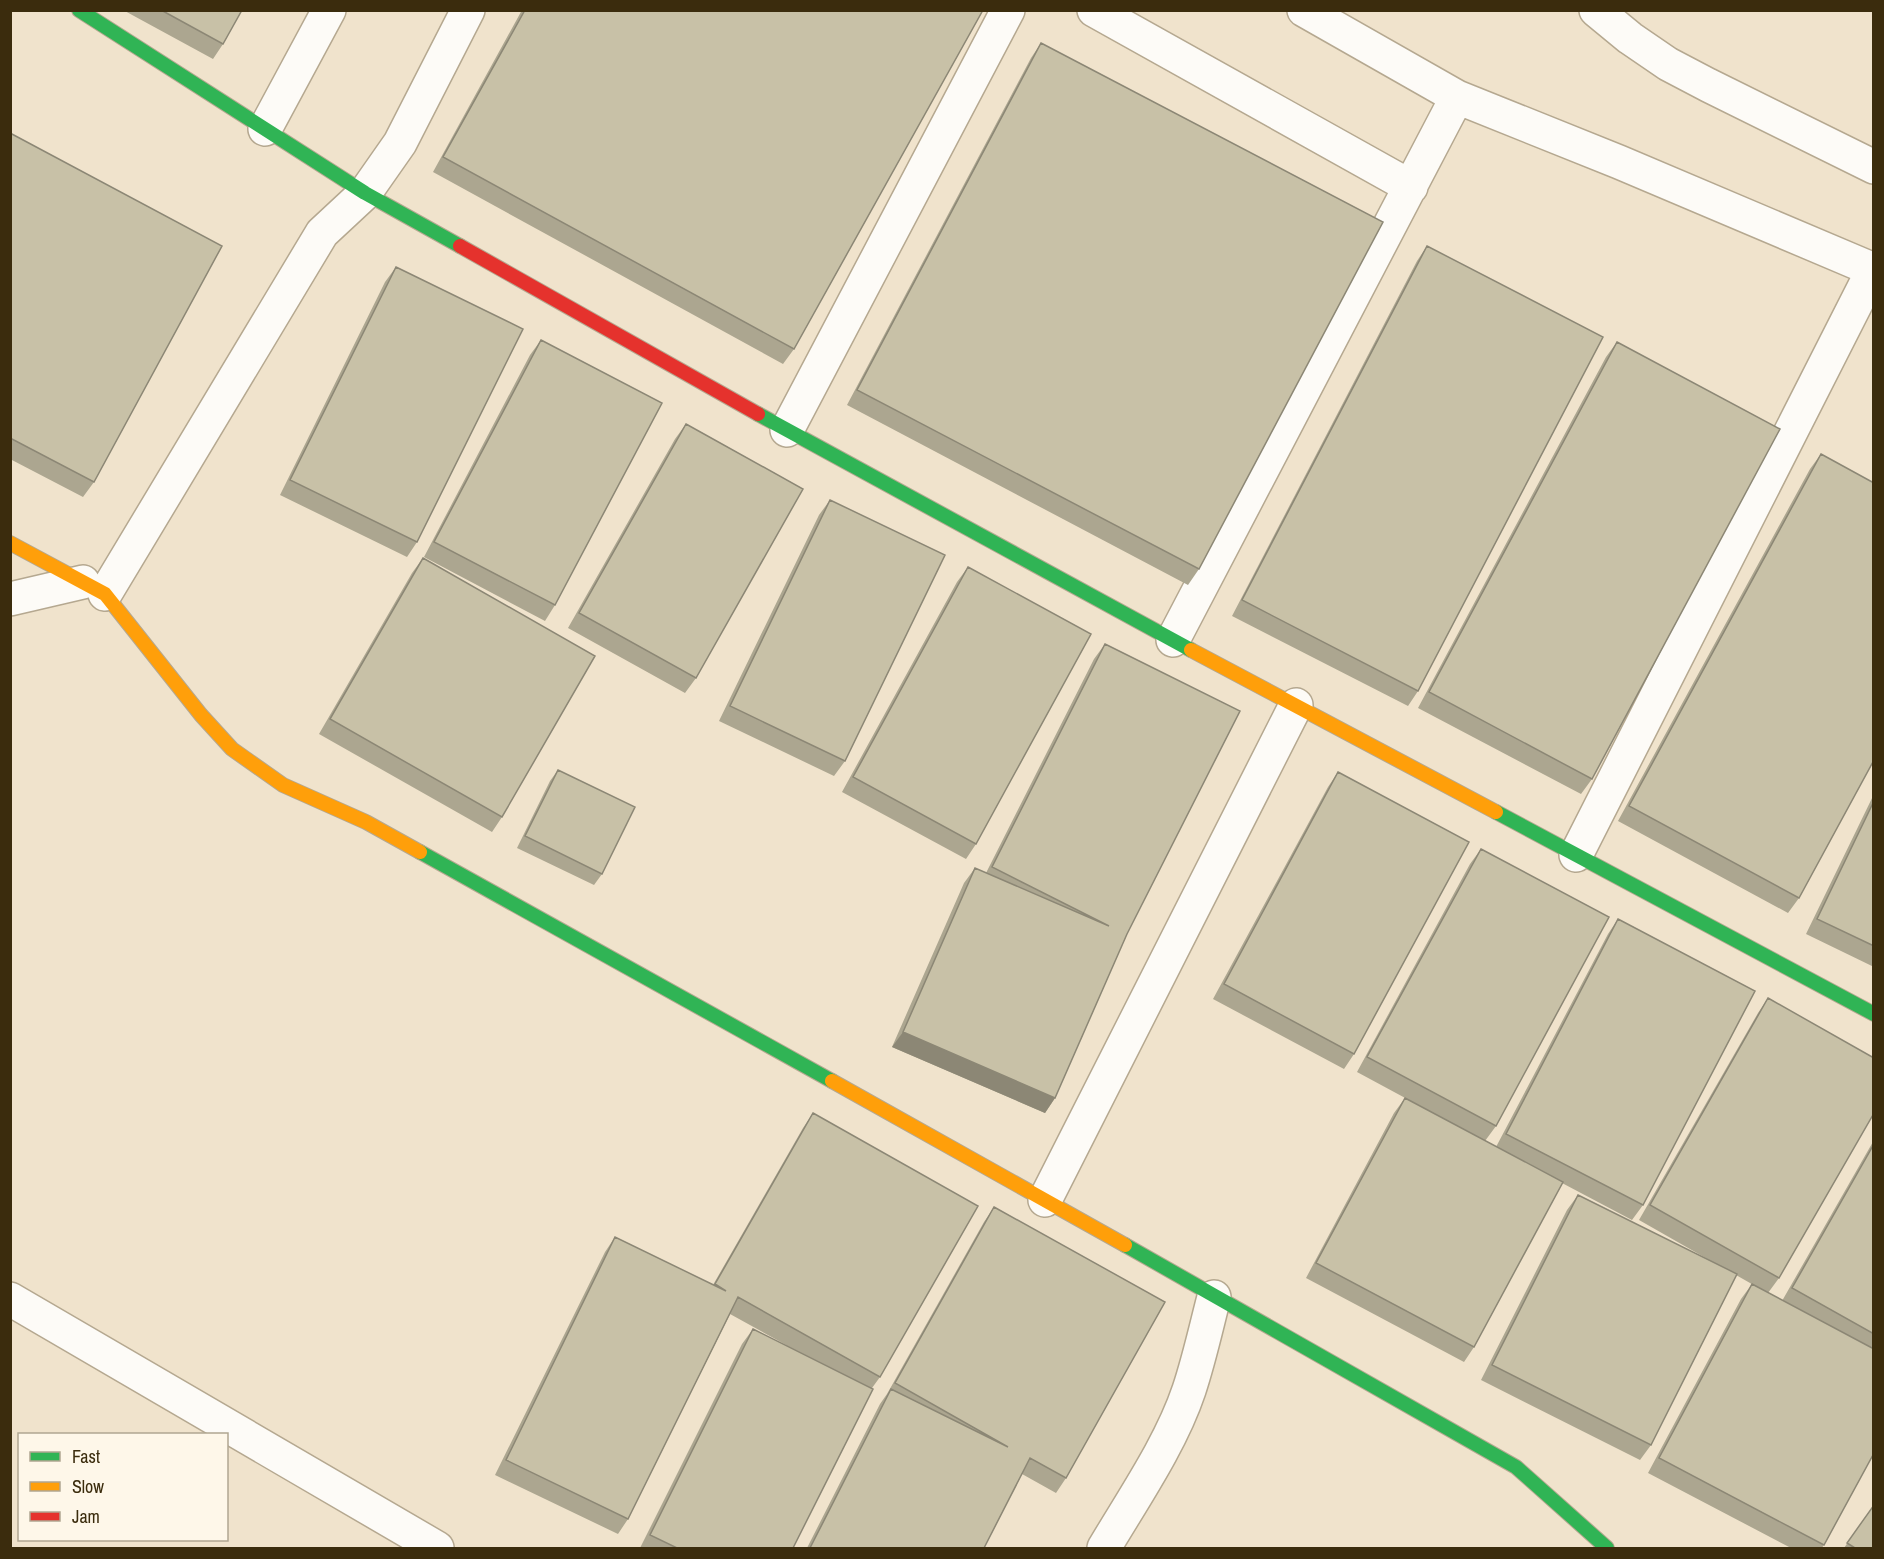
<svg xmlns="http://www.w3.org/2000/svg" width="1884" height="1559" viewBox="0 0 1884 1559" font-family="'Archivo Narrow',sans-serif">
  <rect width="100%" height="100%" fill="#f0e3cc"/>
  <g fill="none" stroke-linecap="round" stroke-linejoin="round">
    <g stroke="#b5a890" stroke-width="36">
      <path id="street" d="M1094,10L1411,187
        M1304,10L1457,97L1619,162L1874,270
        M1596,10L1630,38L1668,64L1708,85L1874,167
        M265,129L329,10
        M787,430L1008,10
        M105,594L322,233L365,193L400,143L468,10
        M10,599L83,582
        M1173,640L1457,97
        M1576,855L1873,270
        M1045,1200L1296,705
        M10,1299L437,1548
        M1104,1548C1133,1499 1171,1444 1189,1390C1199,1360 1206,1328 1214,1297"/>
    </g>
    <g stroke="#b5a890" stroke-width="16">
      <path id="fast" d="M79,10L365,193L460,246
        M758,414L1191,650
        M1496,812L1874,1014
        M420,852L832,1081
        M1125,1245L1516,1467L1607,1548"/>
    </g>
    <g stroke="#b5a890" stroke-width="16">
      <path id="slow" d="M10,543L105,594L201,715L232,749L283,785L366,822L420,852
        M1191,650L1496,812
        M832,1081L1125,1245"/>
    </g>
    <g stroke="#b5a890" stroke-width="16">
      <path id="jam" d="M460,246L758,414"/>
    </g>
    <use href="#street" stroke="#fdfbf7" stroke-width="33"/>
    <use href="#fast" stroke="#30b455" stroke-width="14"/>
    <use href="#slow" stroke="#ff9f0a" stroke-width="14"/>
    <use href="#jam" stroke="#e5322d" stroke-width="14"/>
  </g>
  <path fill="#aca690" d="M123,10H242L223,44L213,59Z
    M522,10H983L794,349L783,364L433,172Z
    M1041,43L1199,569L1188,585L847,405L1031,58Z
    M10,133L94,482L83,497L10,459Z
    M1427,246L1418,691L1408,706L1232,616L1417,261Z
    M396,267L417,542L407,557L280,495L385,282Z
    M541,340L555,605L545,621L424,557L530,355Z
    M1617,342L1592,779L1581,794L1418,708L1606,357Z
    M686,424L696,678L685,693L568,628L675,439Z
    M1821,454L1799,898L1788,913L1618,821L1810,469Z
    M830,500L845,761L834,776L719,721L819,515Z
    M423,558L502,817L492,832L319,734L412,573Z
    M968,567L976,844L966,859L842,792L957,582Z
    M1105,644L1127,934L1055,1098L1045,1113L892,1047L964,883L975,868L986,873L1094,659Z
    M558,770L602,874L594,885L517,848L550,781Z
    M1338,772L1354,1054L1344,1069L1213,999L1328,787Z
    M1874,794V967L1806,934Z
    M1481,849L1496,1126L1485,1141L1357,1072L1470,864Z
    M1618,919L1643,1205L1632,1220L1562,1183L1474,1347L1464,1362L1306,1278L1394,1113L1405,1098L1496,1147L1608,934Z
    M1768,998L1779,1278L1768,1293L1782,1301L1874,1140V1453L1822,1548H1791L1648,1473L1741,1299L1752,1284L1764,1291L1736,1275L1651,1445L1640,1460L1481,1380L1567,1210L1578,1195L1718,1265L1639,1220L1758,1013Z
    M813,1113L880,1377L872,1388L793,1548H640L742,1344L753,1329L788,1346L730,1314L628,1519L618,1534L495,1475L605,1252L615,1237L713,1285L803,1128Z
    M994,1207L1066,1478L1056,1493L1022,1474L984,1548H807L880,1404L887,1394L984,1222Z
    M1874,1505V1548H1844Z"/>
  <path fill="#8c8775" d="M903,1032L1055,1098L1045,1113L892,1047Z"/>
  <path fill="#c8c1a7" stroke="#8c8775" stroke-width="1.5" d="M161,10H242L223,44Z
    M525,10H983L794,349L443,157Z
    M1041,43L1383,222L1199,569L857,390Z
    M10,133L222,246L94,482L10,438Z
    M1427,246L1603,337L1418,691L1242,600Z
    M396,267L523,329L417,542L290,480Z
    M541,340L662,403L555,605L434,542Z
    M1617,342L1780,429L1592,779L1429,692Z
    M686,424L803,489L696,678L579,613Z
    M1821,454L1874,483V760L1799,898L1629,806Z
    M830,500L945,555L845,761L730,706Z
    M423,558L595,656L502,817L330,719Z
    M968,567L1091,634L976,844L853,777Z
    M1105,644L1240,711L1127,934L1055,1098L903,1032L975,868L1109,926L992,867Z
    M558,770L635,807L602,874L525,836Z
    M1338,772L1469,842L1354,1054L1224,984Z
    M1874,801V946L1817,919Z
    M1481,849L1609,917L1496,1126L1367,1057Z
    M1618,919L1755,991L1643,1205L1506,1134Z
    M1768,998L1874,1058V1113L1779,1278L1650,1205Z
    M1405,1098L1563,1182L1474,1347L1316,1263Z
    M813,1113L978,1206L880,1377L738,1297L628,1519L506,1460L615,1237L726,1291L715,1284Z
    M1874,1144V1334L1792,1288Z
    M1578,1195L1737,1274L1651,1445L1492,1365Z
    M994,1207L1165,1302L1066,1478L1030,1458L984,1548H810L891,1389L1008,1447L895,1383Z
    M1752,1284L1874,1349V1453L1824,1545L1659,1458Z
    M753,1329L873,1389L793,1548H677L650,1535Z
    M1874,1505V1548H1855L1847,1543Z"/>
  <rect width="1884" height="1559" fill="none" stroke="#3b2c0d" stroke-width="24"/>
  <rect x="18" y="1433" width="210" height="108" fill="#fef7e9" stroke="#b0a691" stroke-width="1.5"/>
  <rect x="30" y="1452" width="30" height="9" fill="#30b455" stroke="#b0a691" stroke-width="1.5"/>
  <text x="72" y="1463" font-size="18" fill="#3b2c0d">Fast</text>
  <rect x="30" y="1482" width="30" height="9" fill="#ff9f0a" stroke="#b0a691" stroke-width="1.5"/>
  <text x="72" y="1493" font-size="18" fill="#3b2c0d">Slow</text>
  <rect x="30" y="1512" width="30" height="9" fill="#e5322d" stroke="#b0a691" stroke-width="1.5"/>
  <text x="72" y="1523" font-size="18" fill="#3b2c0d">Jam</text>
</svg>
